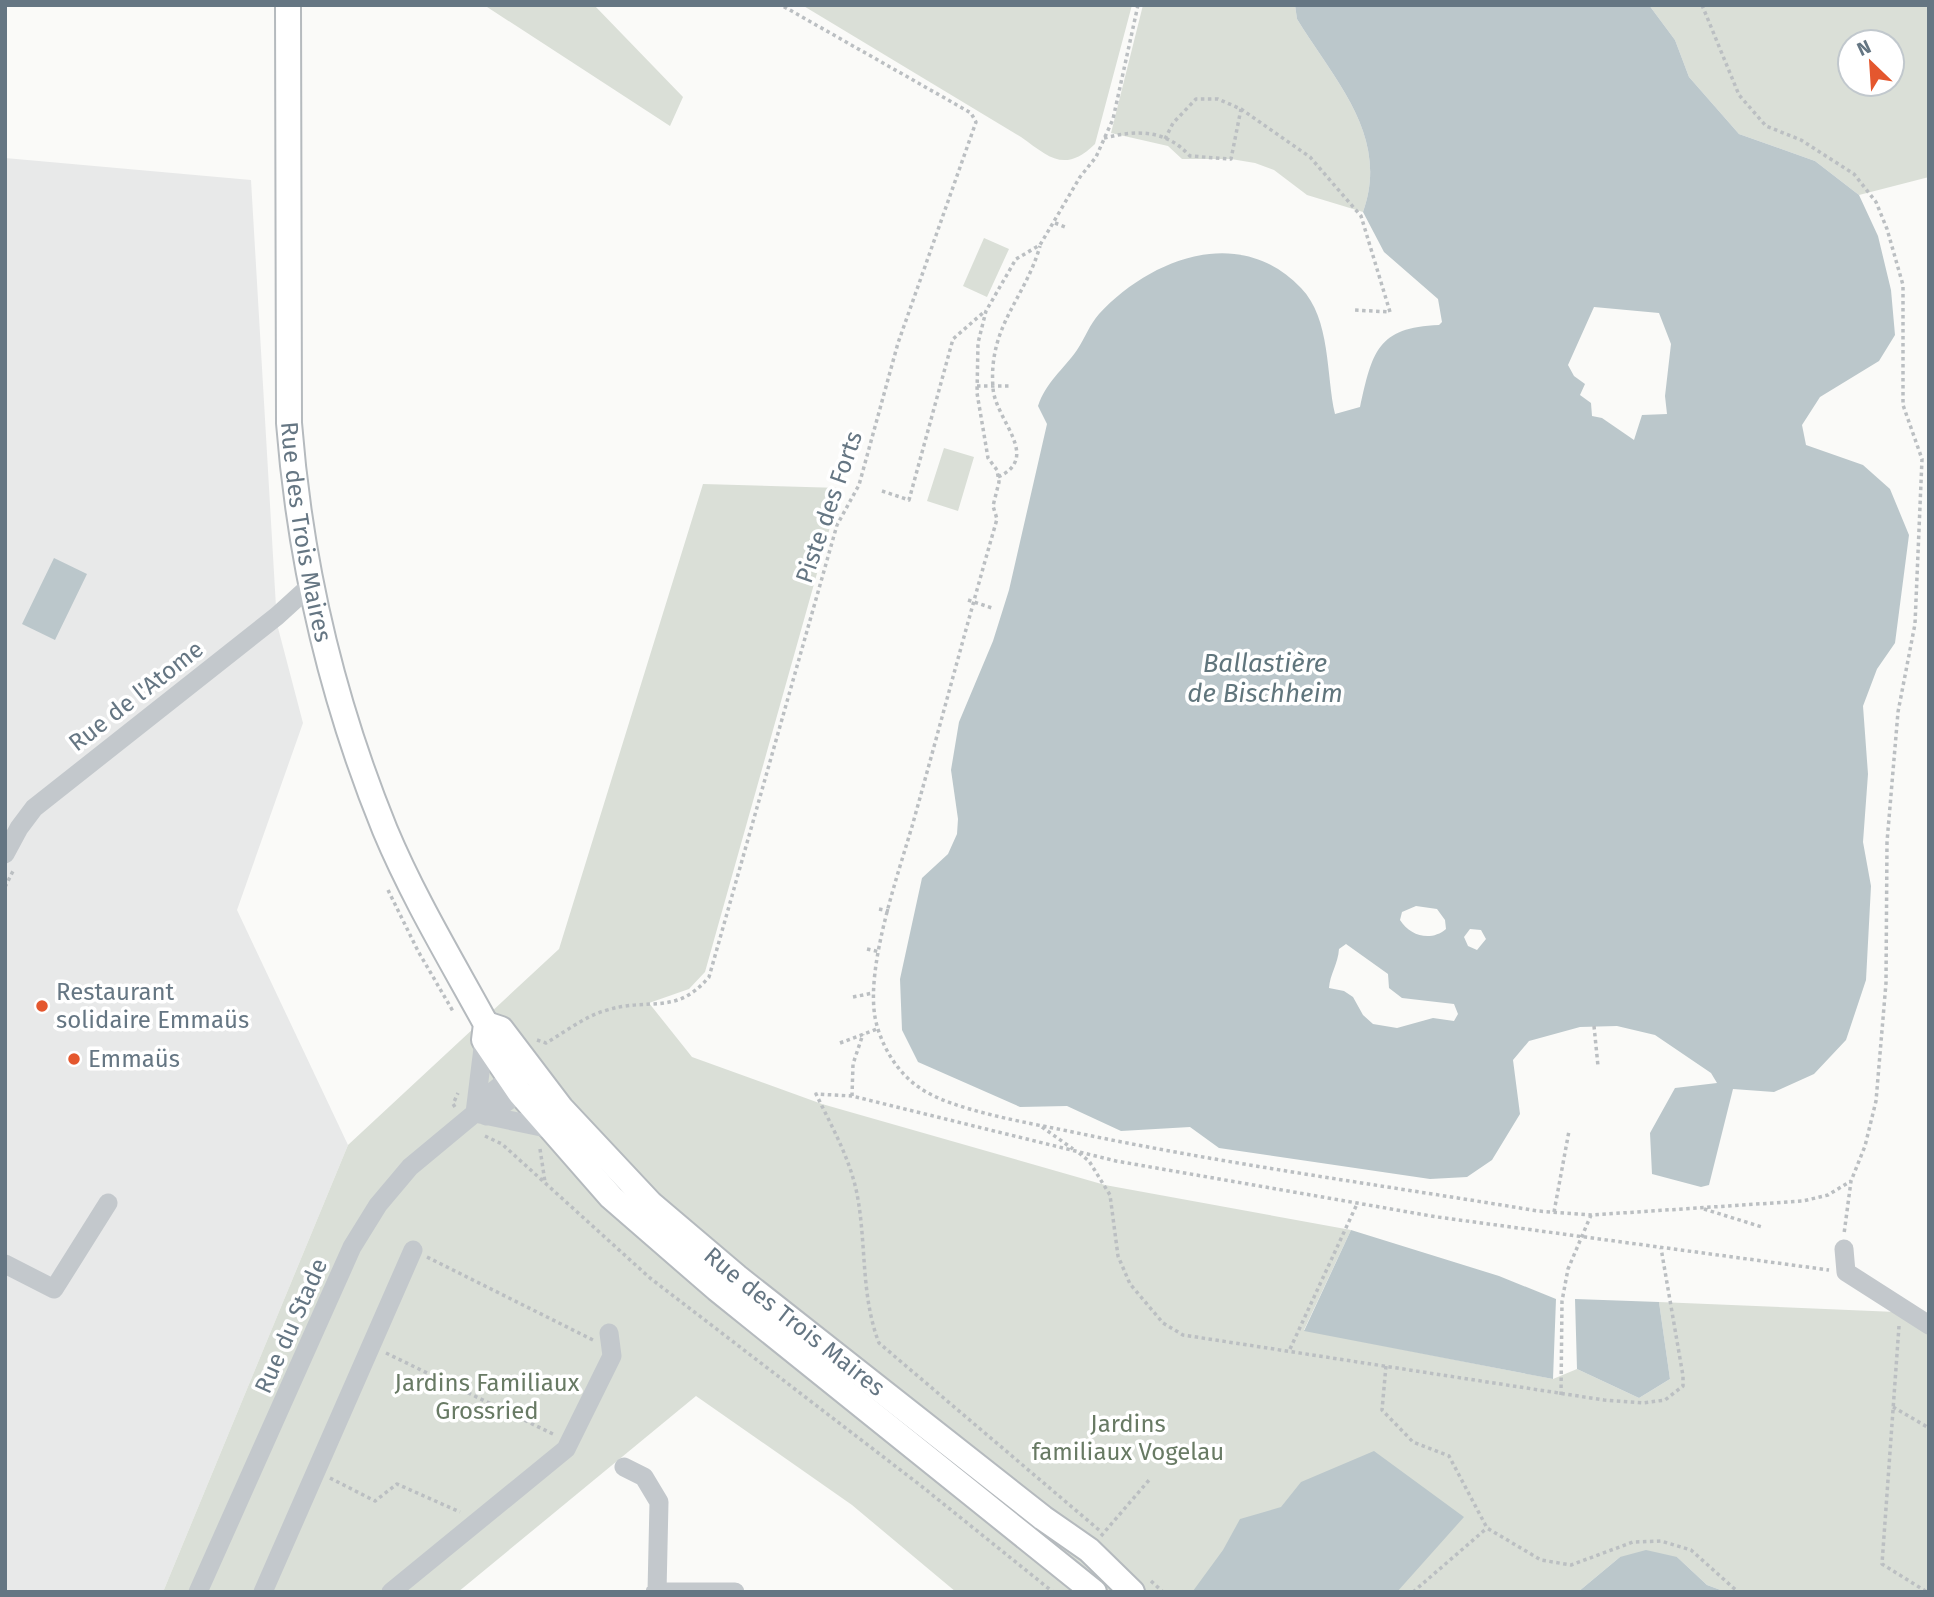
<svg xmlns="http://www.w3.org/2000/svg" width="1934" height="1597" viewBox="0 0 1934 1597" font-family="'Fira Sans',sans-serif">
  <rect width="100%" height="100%" fill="#fafaf8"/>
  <path fill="#e8e9e9" d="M5,158L251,180L277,624L303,723L237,910L348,1145L163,1592H5Z"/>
  <path fill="#dadfd7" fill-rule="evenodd" d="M484,5H594L683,97L670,126Z
    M802,5H1132L1095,144C1065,173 1050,158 1021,137Z
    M1143,5H1295L1297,19C1335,81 1390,136 1363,212L1307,195L1274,170L1255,163L1231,159H1182L1168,146L1111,133Z
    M1649,5H1929V177L1859,195L1815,161L1739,134L1689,77L1675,40ZM1850,42H1892V84H1850Z
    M984,238L1009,249L987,297L963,286Z
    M944,448L974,457L958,511L927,501Z
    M703,484L841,488L705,972L689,989L649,1003L692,1057L822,1104L1105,1185L1351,1230L1304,1330L1553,1379L1577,1369L1639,1398L1670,1379L1659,1302L1896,1312L1929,1332V1592H1726L1707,1585L1677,1557H1620L1578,1592H956L852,1505L696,1396L458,1592H163L348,1145L559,949Z"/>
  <path fill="#bbc7cb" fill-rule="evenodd" d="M1295,5H1649L1675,40L1689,77L1739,134L1815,161L1859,195L1878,236L1891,290L1895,335L1879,361L1820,397L1802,425L1806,445L1863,465L1890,489L1909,535L1895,643L1877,669L1863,706L1868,774L1863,842L1871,886L1866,980L1846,1040L1814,1074L1774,1092L1733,1089L1709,1185L1701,1187L1652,1174L1650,1133L1675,1088L1717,1083L1711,1073L1655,1035L1617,1026L1580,1027L1529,1041L1513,1060L1520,1114L1492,1160L1467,1177L1430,1179L1219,1148L1190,1127L1121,1131L1067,1106L1020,1107L918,1062L902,1030L900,979L922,878L948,854L957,834L958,819L951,770L959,722L993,641L1009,590L1047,424L1038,406C1046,382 1063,370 1077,350C1085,338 1090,324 1099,314C1151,258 1240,224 1301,288C1331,319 1326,375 1335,414L1360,407C1372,353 1377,327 1439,325L1442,322L1438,299L1384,252L1363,212C1390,136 1335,81 1297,19ZM1594,307L1659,313L1671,344L1665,396L1667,414L1642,415L1634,440L1602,418L1592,416L1591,403L1580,395L1585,384L1574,376L1568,365ZM1416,906L1437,909L1445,920L1446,929C1431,942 1410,936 1400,920L1402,912ZM1470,929L1481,930L1486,939L1477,950L1468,946L1464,937ZM1346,944L1388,974L1389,988L1402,998L1454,1004L1458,1014L1454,1021L1433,1018L1397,1028L1373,1024L1363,1015L1353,997L1344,991L1329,988C1330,974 1338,964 1339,949Z
    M54,558L87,574L55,640L22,624Z
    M1351,1230L1499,1276L1556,1299L1553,1379L1304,1331Z
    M1575,1299L1659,1302L1670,1379L1639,1398L1577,1369Z
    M1374,1451L1464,1517L1397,1592L1193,1591L1223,1550L1240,1519L1281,1507L1301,1482Z
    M1646,1550L1677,1557L1707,1585L1726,1592H1578L1620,1557Z"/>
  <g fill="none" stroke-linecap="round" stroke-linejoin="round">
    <g stroke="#b5babe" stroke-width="28">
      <g id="major">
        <path id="s1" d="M288,5L289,423C300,563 332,700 385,830C413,897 451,960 486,1024L484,1040L520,1093L611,1197L717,1289L1094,1592"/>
        <path id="s2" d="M486,1024L501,1029L561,1108L651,1204L737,1277L1043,1518L1089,1550L1132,1592"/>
      </g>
    </g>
    <path stroke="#bbbfc2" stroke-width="3.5" stroke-dasharray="3.5 3.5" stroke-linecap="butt" d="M1138,5L1113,119L1096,157L1080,177L1040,245L1016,259L986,311L978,343L977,393L988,458L997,470L999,482L993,506L997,519C968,620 941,722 913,823C898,875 866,965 875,1017C880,1044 897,1073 920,1088C951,1110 1029,1123 1068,1131C1223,1164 1382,1185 1538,1211L1591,1215L1803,1201L1828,1195L1851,1181
      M1702,5L1739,95L1766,126L1801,140L1854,174L1876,202L1887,229L1903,285V405L1922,459L1915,624L1898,712L1887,842L1886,983L1876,1101L1865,1146L1851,1181L1844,1234
      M1104,138C1137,130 1165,129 1190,156L1231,159L1241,109
      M1165,139L1173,123L1196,99H1218L1241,109L1310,157L1361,216L1390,312L1354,310
      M1055,223L1068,228
      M977,386H1009
      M998,477C1042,457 995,420 993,388C988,326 1025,299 1040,246
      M882,491L909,500L953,339L984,312
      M968,600L992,608
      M5,887L14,869
      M388,890L418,951L454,1013
      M879,909L889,911
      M867,949L880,952
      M853,997L873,993
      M1594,1026L1598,1066
      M537,1040L546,1043C565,1032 584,1017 604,1011C649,996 675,1017 709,977L837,525L859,485L898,343L976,122L971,113L781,5
      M840,1043L877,1029
      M852,1096L853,1064L863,1034
      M455,1107L453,1104L458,1093
      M1042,1127L1073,1149
      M485,1136L502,1144L650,1278L920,1485L1053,1592
      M540,1149L545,1182
      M1079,1153L1089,1161L1110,1195L1118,1256L1130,1284L1163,1323L1183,1335L1604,1400L1643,1403L1665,1400L1683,1386V1376L1661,1248
      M1704,1209L1762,1227
      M1554,1212L1569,1131
      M427,1257L593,1340
      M1899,1326L1882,1564L1927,1592
      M1290,1349L1357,1204
      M386,1353L555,1435
      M1386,1366L1382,1410L1413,1442L1449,1456L1487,1528L1541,1560L1571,1565L1633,1542L1661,1541L1691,1550L1738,1592
      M1561,1395L1562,1301L1568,1269L1591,1215
      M1893,1407L1929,1428
      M330,1478L375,1501L397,1484L460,1512
      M1099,1530L879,1343C860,1294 867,1240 856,1189C848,1155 831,1125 816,1094L852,1096L1116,1161L1437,1217L1829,1270
      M1101,1536L1150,1479
      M1151,1581L1163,1592
      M1413,1592L1487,1528"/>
    <path stroke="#c3c8cc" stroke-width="19" d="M5,854L19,828L34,808L277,616L310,586
      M484,1040L475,1113L551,1129
      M476,1105L521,1069
      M486,1116L531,1085
      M1844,1249L1846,1272L1929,1325
      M5,1264L54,1289L108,1203
      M624,1467L644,1477L659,1502L657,1592
      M198,1592L352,1247L378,1205L410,1167L475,1113
      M263,1592L413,1250
      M391,1592L566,1449L612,1356L609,1333
      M655,1592H735"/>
    <use href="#major" stroke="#fff" stroke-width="24"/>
  </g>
  <g fill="#e4572e" stroke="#fff" stroke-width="2.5">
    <circle cx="42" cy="1006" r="7"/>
    <circle cx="74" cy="1059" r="7"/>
  </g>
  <g text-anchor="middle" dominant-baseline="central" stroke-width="7" stroke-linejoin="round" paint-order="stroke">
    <g font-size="24" fill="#657683" stroke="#fff">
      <text transform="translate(829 507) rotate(-71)">Piste des Forts</text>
      <text stroke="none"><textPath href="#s1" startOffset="528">Rue des Trois Maires</textPath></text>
      <text transform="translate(136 696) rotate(-38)">Rue de l'Atome</text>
      <text stroke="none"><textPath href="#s2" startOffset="432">Rue des Trois Maires</textPath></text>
      <text transform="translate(291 1326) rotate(-66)">Rue du Stade</text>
    </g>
    <g font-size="24" fill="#657683" stroke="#fff" text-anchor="start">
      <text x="56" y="992">Restaurant<tspan x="56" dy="28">solidaire Emmaüs</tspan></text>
      <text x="88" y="1059">Emmaüs</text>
    </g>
    <g font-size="24" fill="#687a64" stroke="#fff">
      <text x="487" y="1383">Jardins Familiaux<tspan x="487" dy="28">Grossried</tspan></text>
      <text x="1128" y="1424">Jardins<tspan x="1128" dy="28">familiaux Vogelau</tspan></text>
    </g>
    <g font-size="26" font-style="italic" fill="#60757c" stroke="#fff">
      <text x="1265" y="663">Ballastière<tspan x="1265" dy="30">de Bischheim</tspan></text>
    </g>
  </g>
  <rect width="1934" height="1597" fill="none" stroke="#657683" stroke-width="14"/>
  <g transform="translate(1871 63) rotate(335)"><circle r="33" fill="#ffffff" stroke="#c1c8cd" stroke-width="2"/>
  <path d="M0-5L12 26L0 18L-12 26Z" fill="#e4572e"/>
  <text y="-10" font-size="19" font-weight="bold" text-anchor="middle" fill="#657683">N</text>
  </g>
</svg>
